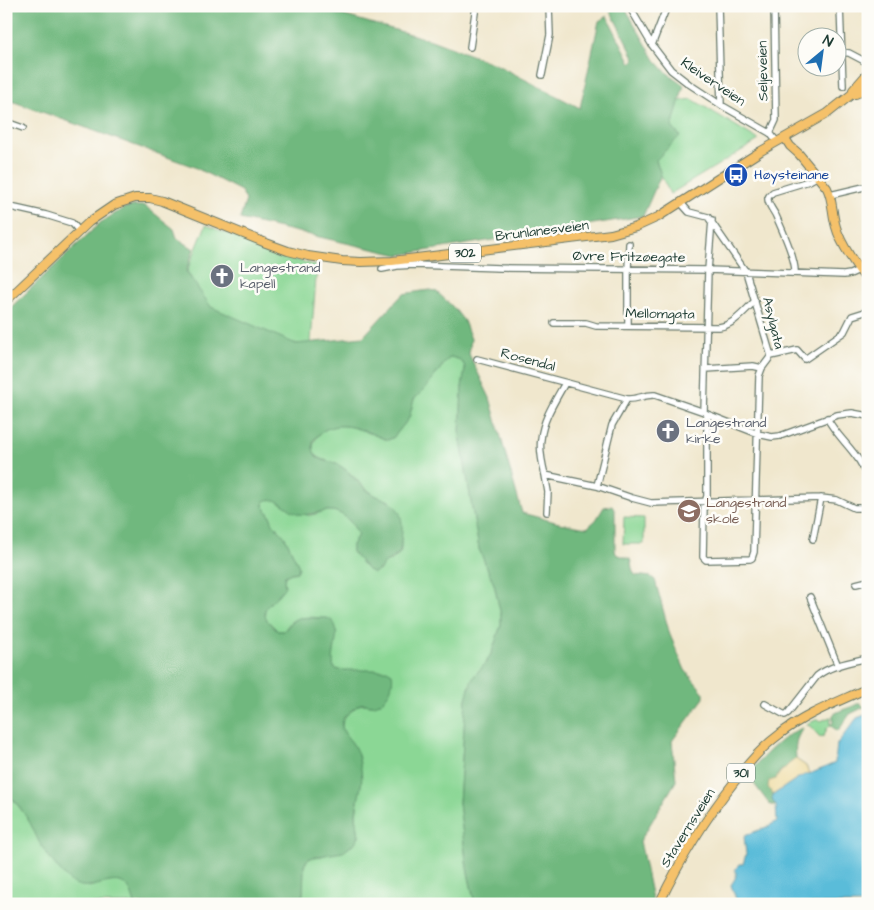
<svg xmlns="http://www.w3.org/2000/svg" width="874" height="910" viewBox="0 0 874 910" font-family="'Architects Daughter',sans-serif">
  <rect width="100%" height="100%" fill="#fdfcf7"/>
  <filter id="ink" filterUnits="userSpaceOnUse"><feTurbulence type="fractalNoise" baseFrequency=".02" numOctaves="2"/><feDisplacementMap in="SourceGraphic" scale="10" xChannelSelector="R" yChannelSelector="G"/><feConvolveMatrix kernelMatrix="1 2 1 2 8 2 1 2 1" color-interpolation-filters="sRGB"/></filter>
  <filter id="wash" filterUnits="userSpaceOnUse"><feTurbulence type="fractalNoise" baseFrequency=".0096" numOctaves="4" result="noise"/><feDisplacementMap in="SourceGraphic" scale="20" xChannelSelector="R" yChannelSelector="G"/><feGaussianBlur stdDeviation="1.12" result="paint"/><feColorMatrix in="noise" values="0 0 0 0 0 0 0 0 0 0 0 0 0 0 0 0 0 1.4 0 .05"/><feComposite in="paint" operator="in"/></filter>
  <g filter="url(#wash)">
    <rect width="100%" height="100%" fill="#f0e7cd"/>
    <path fill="#8bd795" stroke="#558a64" d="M692,99L759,140L670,194L661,175L656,160L680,136L672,127L679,101Z
      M206,225L287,257L317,266L311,341L312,344L303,345L280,340L209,310L187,271Z
      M451,357L458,359L464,364L466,369L462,387L460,435L479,549L494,584L501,615V625L492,652L486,663L474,676L471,682L466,699L459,803L467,868L475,904H298L303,894L304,866L307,860L313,857L322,856L359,836L356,815L358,802L353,744L345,735L342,727L343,720L347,714L353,710L358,705L364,704L373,705L339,670L334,668L332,662L333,654L332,621C325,617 299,615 292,621C289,623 286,628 284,631H278L267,620L264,613L265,608L269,603L284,581L285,576L291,573L297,572L299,567L285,537L273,524L270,516L263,505L264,501L269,499H274C281,503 301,514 307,515C312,516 320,512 326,511C341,509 353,522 358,535L352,545V552L368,570L379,571L384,564L398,556L401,550V541L390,501C384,499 377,497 372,493C360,485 350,470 336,464C330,461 320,460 316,455C311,449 313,443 317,437C334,413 367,433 388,440L394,437L409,418L414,399L424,390L447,360Z
      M624,517L644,518V544H623Z
      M830,717H831L830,726L827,728L824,736L820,737L811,727L807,724L818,719L821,721Z
      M6,790L27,817L34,830L89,887C99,884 118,877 127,885C132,890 133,898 135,904H6Z"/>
    <path fill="#70b87e" stroke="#487a59" d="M6,6H300L342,15L431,40L495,64L580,108L599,21L607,16L631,63L635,59L608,6H624L655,60L666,72L684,85L672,127L680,136L656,160L661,175L643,216L399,255L240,219L246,200L241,191L192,166L6,99Z
      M133,206H145L174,229L177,238L194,249L186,271L211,307L296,344L363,337L403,294L422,291L431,290L437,292L454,308L464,321L471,339L469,354L490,398L522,513L559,523L587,528L596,520L604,507L612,506L615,511V550L616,554L630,559C632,565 631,569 635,575L651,577L655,580L670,635L685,670L704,693V698L672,741L676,781L640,841L653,904H475L467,868L459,803L466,699L471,682L474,676L486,663L492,652L501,625V615L494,584L479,549L460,435L462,387L465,369L464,364L458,359L451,357L447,360L424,390L414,399L409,418L394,437L388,440C367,433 344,418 323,431C319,434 314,438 313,443C312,447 314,454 317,457C324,462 335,462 342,467C353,475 362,488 374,495C378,497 384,498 388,501C404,510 403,525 401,541C400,560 397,553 385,563C381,567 380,570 374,573L368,570L352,552V545L358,535C353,522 341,509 326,511C317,512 308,516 299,514C287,510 277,495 264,501L263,505L270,516L273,524L285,537L299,567L297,572L291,573L285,576L284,581L285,586C273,606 250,608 278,631H284C296,617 295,617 314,618C318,618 322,618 326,618C347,623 329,654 334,668L339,670H387L392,673C395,685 386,705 372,705C367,705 365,703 360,704C357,706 345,715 343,719C338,730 349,737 354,746C357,751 359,757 360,764C365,783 358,794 356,813C356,820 358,828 359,836L354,844L343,852L313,857L307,860L304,866L303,894L298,904H135C124,858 95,900 70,881C61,874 45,852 39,842C35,834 32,825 27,818C21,808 13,799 6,790V312L100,223L124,208Z
      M857,704H861L864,707L850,714L838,731L831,726L833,722V715C840,709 849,709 857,704Z
      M803,728C795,740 795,745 796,759L791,761L786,768L780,771L776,779L768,787L773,795L772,800L776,805H770L749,777C752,772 754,767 758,763C767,752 789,731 803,728Z"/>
    <path fill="#eeda9e" stroke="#868c69" d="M796,759L806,766L809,773L796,779L773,795L768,787L769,781L776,779C780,770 786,769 791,761Z"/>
    <path fill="#5abcd9" stroke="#3c7c86" d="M868,714V904H733L736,899L731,885C734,880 738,876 735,870L740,864H743L746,854L744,836L769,826L777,821L776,805L772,800L773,795C783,789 800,774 812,773L835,763L837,744L857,718Z"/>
  </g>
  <g filter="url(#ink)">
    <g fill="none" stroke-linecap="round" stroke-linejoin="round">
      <g stroke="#68786a" stroke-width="8">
        <path id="minor" d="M629,6L652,45L671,70L689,84L721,105L770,133L777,142
          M718,6L721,105
          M840,6L843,86
          M652,45L667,6
          M470,47L476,6
          M841,52L849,53L868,63
          M542,75L550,35L549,6
          M6,118L9,110
          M6,122L23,128
          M770,133L776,120L774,6
          M830,195L868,186
          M681,203L689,212L708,217L746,272L771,356L762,368L759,376L754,552L752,558L750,559L706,560L703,557L704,506L707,496V414
          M6,206L46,215L72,223L79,231
          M382,269L397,266L414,265L500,268L708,270L844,275L850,274L859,270
          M795,273C796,260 782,229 776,216C774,211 767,204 768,198C769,195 771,194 773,192L809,181L818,176
          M554,323H586L596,326L719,327C734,325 744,311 755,301
          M628,326V270L629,244
          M771,356L797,350L805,359L844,332L852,316L868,311
          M477,359L627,399C637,400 645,394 655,395L704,412L707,414L758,434L772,437L780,436L837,415L852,413L868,416
          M706,369L753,366L762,368
          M565,383C555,401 543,419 541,439C539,450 542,463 545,475L597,486L612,425L627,399
          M704,412L708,270L712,220
          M827,418C839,441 864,456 868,483
          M545,475L548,492L547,512
          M597,486L632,498L651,503L821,498L837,500L854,508H868
          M813,539L821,498
          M856,584L868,581
          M810,597L838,666
          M765,704L785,715L788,713L817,676C831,665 851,662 868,658"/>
      </g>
      <g stroke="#68786a" stroke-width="10">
        <path id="major" d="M852,94H856L868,84
          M785,138L790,146L799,154L827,188C833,200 832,214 836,227C840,243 858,269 868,282
          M6,301L89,222L114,205L135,198H150L162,201L266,243L288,251L308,256L342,261L361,262L392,261L611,234L636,227L658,217L761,151L828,113L852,94L853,90L868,73
          M659,904C680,860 705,819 735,781C748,763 762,747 780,734C805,714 838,702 868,688"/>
      </g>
      <use href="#minor" stroke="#fff" stroke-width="5.5"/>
      <use href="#major" stroke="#f5c16b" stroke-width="8"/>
    </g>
  </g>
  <defs>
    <g id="bus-disc" transform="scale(1.25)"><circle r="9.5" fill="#1a4fb4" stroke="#fdfcf7"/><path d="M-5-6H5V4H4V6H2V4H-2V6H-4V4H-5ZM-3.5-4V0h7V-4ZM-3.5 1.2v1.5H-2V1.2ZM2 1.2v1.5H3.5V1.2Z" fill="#fff"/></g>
    <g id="church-disc" transform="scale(1.25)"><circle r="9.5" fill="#6b7280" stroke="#fdfcf7"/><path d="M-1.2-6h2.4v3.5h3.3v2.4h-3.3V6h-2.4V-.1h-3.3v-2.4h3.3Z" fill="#fff"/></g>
    <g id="school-disc" transform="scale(1.25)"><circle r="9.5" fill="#8d6e63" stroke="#fdfcf7"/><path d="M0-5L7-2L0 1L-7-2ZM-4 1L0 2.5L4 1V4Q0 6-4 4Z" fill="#fff"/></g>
  </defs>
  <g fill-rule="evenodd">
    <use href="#bus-disc" x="736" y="175"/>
    <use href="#church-disc" x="222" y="276"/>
    <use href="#church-disc" x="668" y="431"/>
    <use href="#school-disc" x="689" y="511"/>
  </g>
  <g text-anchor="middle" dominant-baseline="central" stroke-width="5" stroke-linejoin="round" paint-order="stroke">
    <g fill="#fdfcf7" stroke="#62766e" stroke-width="1">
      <rect x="449" y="243.5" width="32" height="19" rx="4"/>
      <rect x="727" y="763.5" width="28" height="19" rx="4"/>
    </g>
    <g font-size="12" font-weight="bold" fill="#1f3d34">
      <text x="465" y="253">302</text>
      <text x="741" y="773">301</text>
    </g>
    <g font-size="14" fill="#1f3d34" stroke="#fdfcf7">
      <text transform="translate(763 71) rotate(-91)">Seljeveien</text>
      <text transform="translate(713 82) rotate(34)">Kleiverveien</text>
      <text transform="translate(542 231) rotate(-7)">Brunlanesveien</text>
      <text transform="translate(629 257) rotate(1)">Øvre Fritzøegate</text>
      <text transform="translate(660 314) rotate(1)">Mellomgata</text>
      <text transform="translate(773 323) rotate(76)">Asylgata</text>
      <text transform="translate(528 360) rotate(15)">Rosendal</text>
      <text transform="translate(688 828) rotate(-58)">Stavernsveien</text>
    </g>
    <g font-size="14" fill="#164399" stroke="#fdfcf7" text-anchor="start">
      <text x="754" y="175">Høysteinane</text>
    </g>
    <g font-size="14" fill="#5b616d" stroke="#fdfcf7" text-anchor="start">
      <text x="240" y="268">Langestrand<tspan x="240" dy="16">kapell</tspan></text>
      <text x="686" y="423">Langestrand<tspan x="686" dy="16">kirke</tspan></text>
    </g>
    <g font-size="14" fill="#785e54" stroke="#fdfcf7" text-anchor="start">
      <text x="706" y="503">Langestrand<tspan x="706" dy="16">skole</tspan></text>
    </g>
  </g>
  <rect width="874" height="910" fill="none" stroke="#fdfcf7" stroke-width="25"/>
  <g transform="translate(822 52) rotate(29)"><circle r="24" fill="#fdfcf7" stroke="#a4b0a9"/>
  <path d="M0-4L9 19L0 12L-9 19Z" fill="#1f6fb2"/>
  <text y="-8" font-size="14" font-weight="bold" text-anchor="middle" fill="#1f3d34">N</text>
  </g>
</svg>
